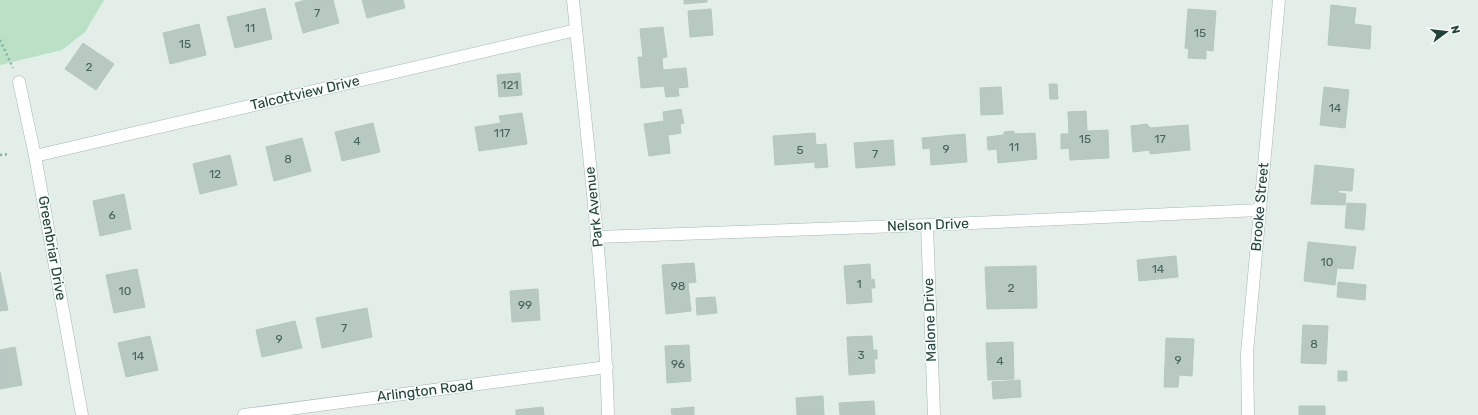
<svg xmlns="http://www.w3.org/2000/svg" width="1478" height="415" viewBox="0 0 1478 415" font-family="Rubik,sans-serif">
  <rect width="100%" height="100%" fill="#e3eee9"/>
  <path fill="#bae1c5" d="M0,0H104L85,32L62,50L0,65Z"/>
  <path fill="#b8c9c2" stroke="#b4c8c0" d="M306,0H333L339,23L303,33L295,3Z
    M362,0H403L405,8L367,18Z
    M684,0H707V2L684,4Z
    M1331,5L1356,8L1354,24L1371,26L1370,49L1328,45Z
    M265,8L272,39L235,48L227,17Z
    M711,9L713,35L690,37L688,11Z
    M1188,9L1216,11L1213,51L1206,50V59L1188,58L1189,49L1185,48Z
    M199,24L206,55L170,64L163,33Z
    M663,27L667,57L662,58L663,70L686,68L688,87L678,88L679,96L666,97L664,86L641,88L638,57H643L640,29Z
    M83,43L114,64L96,90L65,69Z
    M520,73L522,95L499,97L497,75Z
    M1049,84H1057L1058,99H1050Z
    M1001,87L1003,114L981,115L980,88Z
    M1324,87L1349,90L1345,128L1320,125Z
    M681,109L684,123L680,124L681,133L668,135L670,153L649,156L644,124L664,121L663,112Z
    M1086,111L1087,131L1108,130L1109,158L1070,160L1069,148L1061,149V134H1069L1068,112Z
    M522,113L527,144L479,151L475,127L501,123L499,116Z
    M373,123L380,152L342,161L335,132Z
    M1147,124L1150,128L1188,125L1190,150L1150,154V150L1133,152L1131,126Z
    M1014,131V134L1035,133L1037,159L998,163L997,149L988,150L987,137L1004,135V132Z
    M815,133L816,145L826,144L828,167L815,168V162L775,165L773,136Z
    M965,134L967,162L931,165L930,148L923,149L922,138Z
    M302,138L311,171L274,181L266,147Z
    M893,140L895,165L856,168L854,143Z
    M230,155L237,185L200,194L193,164Z
    M1315,165L1354,169L1352,191L1338,190L1339,193L1346,194L1345,205L1311,204Z
    M124,194L131,229L100,236L93,201Z
    M1347,203L1366,204L1364,230L1345,228Z
    M1308,242L1356,247L1353,269L1337,268L1335,285L1304,281Z
    M1176,256L1178,277L1139,281L1137,260Z
    M694,263L696,282L688,283L691,311L666,314L662,265Z
    M870,264L871,280L874,279L875,288H871L872,302L847,304L844,266Z
    M1036,266L1037,308L987,309L985,267Z
    M137,269L145,307L114,313L106,275Z
    M0,272L8,310L0,311Z
    M1338,282L1366,285L1365,300L1337,297Z
    M538,289L540,320L512,322L510,291Z
    M715,297L717,313L697,315L696,298Z
    M367,308L372,337L322,348L316,318Z
    M295,321L302,348L262,357L256,330Z
    M1303,325L1328,326L1326,364L1301,363Z
    M150,336L158,370L126,377L118,343Z
    M872,336L873,350H877V359H874L875,373L849,375L847,337Z
    M1166,338L1194,339L1192,376L1179,375L1178,387H1164Z
    M1013,342L1014,379L988,380L986,343Z
    M689,345L691,381L667,383L665,346Z
    M15,347L22,385L0,389V350Z
    M1338,371H1347V381H1338Z
    M1020,380L1021,397L993,399L992,382Z
    M823,396L824,415H797L796,398Z
    M874,401L875,415H840L839,403Z
    M1299,406H1325V415H1299Z
    M543,407L544,415H516V410Z
    M694,407V415H672L671,409Z"/>
  <g fill="none" stroke-linecap="round" stroke-linejoin="round">
    <g stroke="#a5b7b1" stroke-width="13">
      <path id="minor" d="M19,82L35,156L82,415
        M35,156L576,30
        M927,225L934,415
        M597,237L927,225L1260,210
        M244,415L607,367
        M1248,415L1247,353L1279,0"/>
    </g>
    <g stroke="#a5b7b1" stroke-width="13">
      <path id="tertiary" d="M573,0C587,138 604,276 608,415"/>
    </g>
    <path stroke="#80b4a5" stroke-width="2.5" stroke-dasharray="2 3" stroke-linecap="butt" d="M0,40L13,68
      M0,155L10,154"/>
    <use href="#minor" stroke="#fff" stroke-width="12"/>
    <use href="#tertiary" stroke="#fff" stroke-width="12"/>
  </g>
  <g text-anchor="middle" dominant-baseline="central" stroke-width="3" stroke-linejoin="round" paint-order="stroke">
    <g font-size="12" fill="#47635b">
      <text x="317" y="13">7</text>
      <text x="250" y="28">11</text>
      <text x="1200" y="33">15</text>
      <text x="185" y="44">15</text>
      <text x="89" y="67">2</text>
      <text x="510" y="85">121</text>
      <text x="1335" y="108">14</text>
      <text x="502" y="133">117</text>
      <text x="1085" y="139">15</text>
      <text x="1160" y="139">17</text>
      <text x="357" y="141">4</text>
      <text x="1014" y="147">11</text>
      <text x="946" y="149">9</text>
      <text x="800" y="150">5</text>
      <text x="875" y="154">7</text>
      <text x="288" y="159">8</text>
      <text x="215" y="174">12</text>
      <text x="112" y="215">6</text>
      <text x="1327" y="262">10</text>
      <text x="1158" y="269">14</text>
      <text x="859" y="284">1</text>
      <text x="678" y="286">98</text>
      <text x="1011" y="288">2</text>
      <text x="125" y="291">10</text>
      <text x="525" y="305">99</text>
      <text x="344" y="328">7</text>
      <text x="279" y="339">9</text>
      <text x="1314" y="344">8</text>
      <text x="861" y="355">3</text>
      <text x="138" y="356">14</text>
      <text x="1178" y="360">9</text>
      <text x="1000" y="361">4</text>
      <text x="678" y="364">96</text>
    </g>
    <g font-size="14" fill="#214139" stroke="#f4faf7">
      <text transform="translate(305 93) rotate(-13)">Talcottview Drive</text>
      <text transform="translate(594 207) rotate(-96)">Park Avenue</text>
      <text transform="translate(1260 207) rotate(-85)">Brooke Street</text>
      <text transform="translate(928 225) rotate(-2)">Nelson Drive</text>
      <text transform="translate(52 248) rotate(80)">Greenbriar Drive</text>
      <text transform="translate(930 320) rotate(-92)">Malone Drive</text>
      <text transform="translate(425 391) rotate(-7)">Arlington Road</text>
    </g>
  </g>
  <g transform="translate(1446 32) rotate(75)" stroke="#f4faf7" stroke-width="3" paint-order="stroke">
  <path d="M0-3L7 15L0 10L-7 15Z" fill="#214139"/>
  <text y="-6" font-size="11" font-weight="bold" text-anchor="middle" fill="#214139">N</text>
  </g>
</svg>
